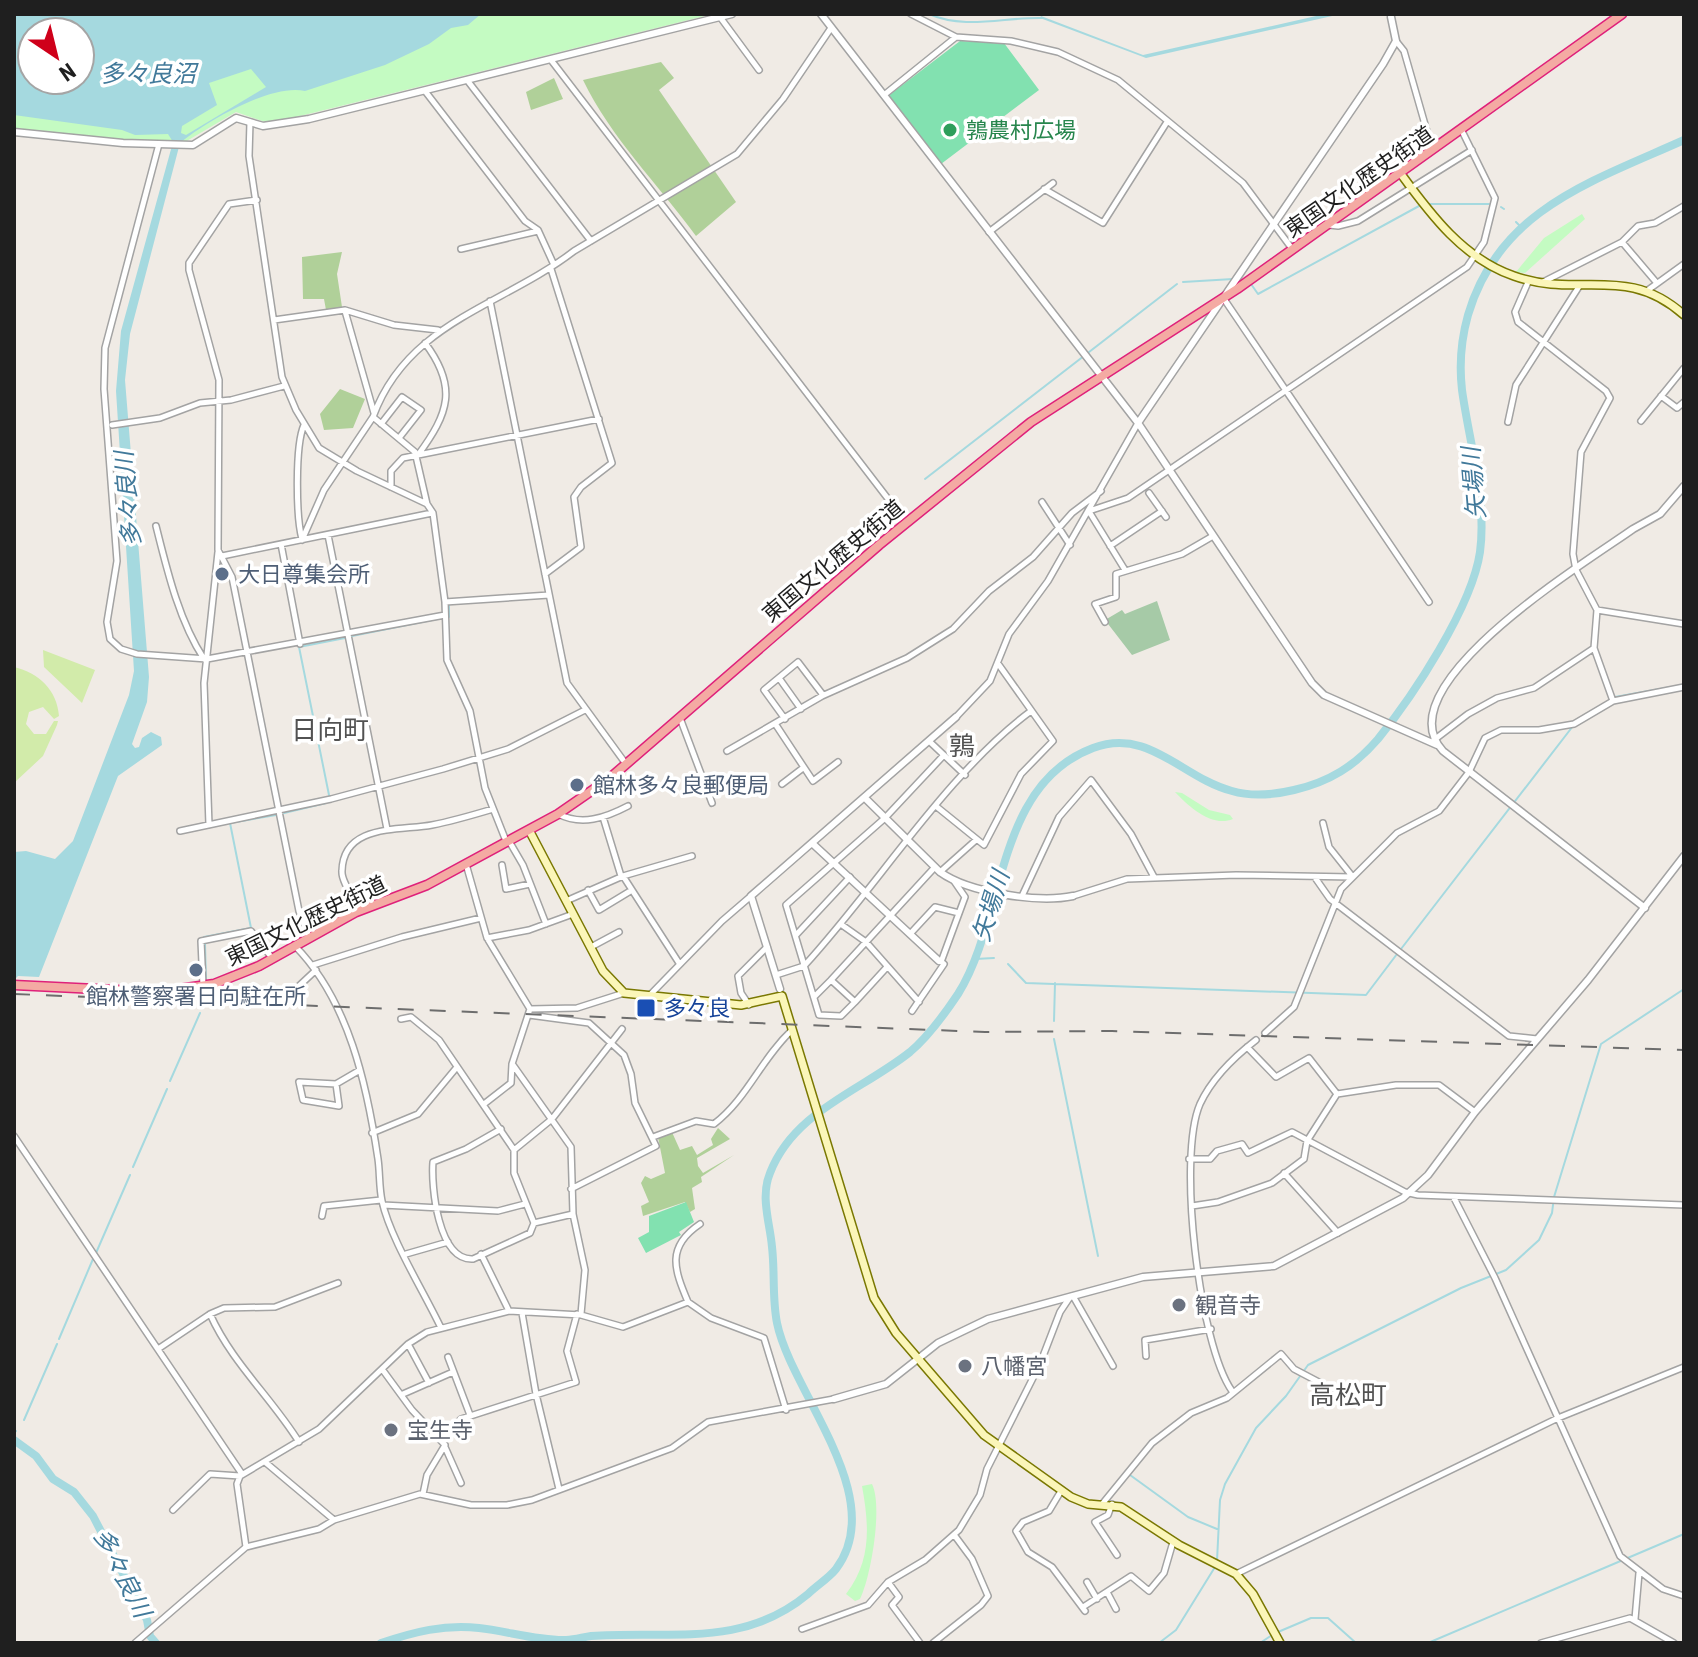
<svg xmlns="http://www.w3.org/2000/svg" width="1698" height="1657" viewBox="0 0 1698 1657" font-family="'Roboto Condensed','Noto Sans JP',sans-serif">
  <rect width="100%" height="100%" fill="#f0ebe5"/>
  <path fill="#d2ebaa" d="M43,650L95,670L82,703L44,667Z
    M14,667C39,673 57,690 59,716L54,719L43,707L29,712L26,724L34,734H46L54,721H58L57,725L43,756L14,783Z"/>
  <path fill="#b0d099" d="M661,62L674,78L659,90L736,202L696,236C658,184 611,138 583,80Z
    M554,78L563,99L531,110L526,92Z
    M342,252L337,274L342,307L326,310L324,299H303L302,257Z
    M340,389L365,399L353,428L324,430L320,414Z
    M718,1128L730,1139L697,1158L698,1166L703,1173L734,1155L701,1177L702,1182L692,1188L695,1209L690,1212L685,1202L643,1216L641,1206L649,1202L641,1183L645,1176L651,1179L665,1173L658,1137L671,1130L680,1150L692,1146L697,1155L713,1145L711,1139Z"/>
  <path fill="#a6caa7" d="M1157,601L1170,640L1132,655L1105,620L1122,610L1125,614Z"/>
  <path fill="#c4fbc2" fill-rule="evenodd" d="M14,14H713L288,119L265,122L236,112L185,142L120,140L14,129ZM32,32H80V80H32Z
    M1582,214L1585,219L1525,273L1516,272L1544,238Z
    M1175,792L1182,793L1209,810L1230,815L1233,819C1212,828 1188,806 1175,792Z
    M872,1484C883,1506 871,1577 860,1599L855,1601L846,1594C872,1560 869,1525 862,1486Z"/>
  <path fill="#82e1b0" d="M960,41L1004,43L1039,90L941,164L888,96Z
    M686,1202L694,1222L679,1232L681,1235L646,1253L638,1238L649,1232V1216Z"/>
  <path fill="#a5d9df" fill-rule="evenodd" d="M14,14H481L468,25L451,28L429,44L385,65L305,91C272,83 205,122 180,143L130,334L125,380L149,677L147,702L132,744L135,748L139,747L142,738L151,732L161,737L162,745L118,776L39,977L18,976L14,980V852L26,851L55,859L73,841L129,695L134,671L116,391L121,331L173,142L168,134L135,135L122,130L14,115ZM32,32H80V80H32ZM251,69L266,87L186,135L181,133L182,126L217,105L209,83Z
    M1325,14H1341L1146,58L1040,18L1041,16L1143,55Z"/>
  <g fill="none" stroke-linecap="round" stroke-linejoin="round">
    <path stroke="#a5d9df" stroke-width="2" d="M929,14C965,30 1004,17 1042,18
      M1428,204H1489
      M1501,207L1504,209
      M1516,222L1520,226
      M1183,282L1233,279
      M1251,284L1258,294L1419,206
      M925,479L1177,284
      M449,617V605
      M352,636L442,618
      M1597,708L1615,697L1671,687
      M329,795L299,647L345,638
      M284,813L326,803
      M204,937L251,928L230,823L276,815
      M205,944L206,980
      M1401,949L1573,726
      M975,959L994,958
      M1008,964L1026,983L1366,995L1397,954
      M1054,1021L1055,983
      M1054,1039L1098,1256
      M170,1081L200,1013
      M133,1167L167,1089
      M96,1253L130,1175
      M59,1339L93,1259
      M24,1420L57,1344
      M14,1433L16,1431
      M1130,1475L1188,1517L1217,1529
      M1217,1561L1220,1500L1225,1484L1256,1428L1286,1396L1308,1365L1461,1288L1506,1270L1539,1240L1552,1213L1554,1197L1601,1044L1684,989
      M1278,1632L1311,1618H1328L1356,1643
      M1159,1643L1176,1630L1215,1567
      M1260,1643L1272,1635
      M1428,1643L1684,1534"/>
    <path stroke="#a5d9df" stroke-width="8" d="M14,1440L36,1456L53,1479L74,1492L93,1516L147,1620L150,1636L156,1643
      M381,1643C414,1632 444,1624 479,1628C507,1631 538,1641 566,1640C575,1640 583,1637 591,1636C670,1630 742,1649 808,1594C816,1586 829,1578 836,1569C890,1497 791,1392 777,1323C772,1298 775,1272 772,1247C770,1223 760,1197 770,1173C794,1111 861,1091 910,1052C929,1036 944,1015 958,994C1006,918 994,785 1093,748C1149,727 1182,778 1232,791C1252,797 1273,795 1294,790C1329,782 1355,766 1378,739C1413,696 1472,607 1480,552C1487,500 1469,441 1462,390C1459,364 1461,340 1468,315C1499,209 1593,181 1684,140"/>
    <g stroke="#a3a3a3" stroke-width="8">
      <path id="minor" d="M911,14L956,37L1011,41L1058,52L1118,80L1243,183L1293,250
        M720,17L759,70
        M1396,41L1404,51L1432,149
        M551,60L892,504
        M467,80L591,241
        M425,91L525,221L538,230L554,265
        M884,95L956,37
        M250,122L249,156L282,377L296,410L319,448L357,471L427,504L433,513L445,602L447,660L470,711L485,788L506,841
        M159,144L105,348L104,389L117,561L107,622L110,639L121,649L137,654L207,659L445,615
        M1044,189L1103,223L1167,122
        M257,200L229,204L189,263V270L219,380L218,550L232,577L299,911L309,937
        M1329,225L1338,226L1358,221L1472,150
        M989,232L1053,183
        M1622,242L1656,282
        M461,249L538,231
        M1529,280L1515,312L1518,322L1606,391L1610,398L1581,452L1573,554L1576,570L1597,610L1594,648L1613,701
        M1543,282L1622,242L1638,226L1655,223L1684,206
        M1648,290L1684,264
        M1224,299L1429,602
        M490,301L567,683L626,764
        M345,311L374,413
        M274,320L345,310L394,325L438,330
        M1661,396L1677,408L1684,402
        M1641,421L1684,368
        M1508,422L1516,385L1580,285
        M381,424L402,397L421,410L399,438
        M112,425L160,418L200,403L231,400L284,386
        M418,455C449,413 458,387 425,343
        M391,487V471L403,458L599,419
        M1149,493L1166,517
        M1042,502L1070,545
        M427,504L415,452L373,417C407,322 503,306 574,251L737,154L783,99L831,28
        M1092,510L1128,498L1467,267L1484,242L1495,198L1462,131
        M1090,513L1125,570
        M156,526C167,570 179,621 204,659
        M328,535L387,829
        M302,539C296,517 295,445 304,425
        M302,540L324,490L373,417
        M281,544L300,644
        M1110,546L1162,511
        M222,556L432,513
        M545,574L581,547L574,497L581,487L612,463L551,269
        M445,602L549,595
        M1597,610L1684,624
        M1105,622L1095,604L1116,597V574L1182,554L1213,536
        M779,678L801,709
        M956,717L990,681L1009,634L1048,581L1138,423
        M680,718L712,803
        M785,719L764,690L798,662L823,695
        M776,725L813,781L838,762
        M1434,740L1468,714L1497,698L1534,688L1594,648
        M929,741L965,775
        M727,751L822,696L907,658L953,629L989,591L1033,557L1072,513L1101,491
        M782,784L803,768
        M937,807L984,845L1021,774L1053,741L999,665
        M558,814C582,826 605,818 628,806
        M603,817L621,876
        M1323,823L1329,847L1352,876
        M209,825L204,683L218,552
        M180,831L331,799L443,769L508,749L585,710
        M509,841L523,865L546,924
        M466,864L487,938L530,1009L512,1064L511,1083L484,1104
        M502,865L506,889L530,884
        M940,872L976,840
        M623,876L679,963
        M1316,879L1330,899L1509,1036L1537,1039
        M588,890L599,910L632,890
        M1022,896L1059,817L1091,780L1131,834L1154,877
        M1073,896L1127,879L1236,875L1352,877
        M566,901L623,876L692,856
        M360,910C355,899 341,882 342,871C343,823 401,831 432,825C453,821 473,815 493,809
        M842,925L866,942L919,1002
        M910,934L935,907L959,913
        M796,935L850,877
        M487,938L529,930L573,914
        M295,946C349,1001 367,1085 378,1159C380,1173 379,1187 382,1201C390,1238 424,1292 441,1328
        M591,947L619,932
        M941,962L965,897L954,881
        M313,965L402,937L481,918
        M887,967L855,1002L831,980L935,867
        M776,975L804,966C877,887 946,774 1031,711
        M203,986L201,941L251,931L272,958
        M649,996L722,921L751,896
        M814,997L831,980
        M286,998L316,970
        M855,1002L841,1016L819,1015L786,905L885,818L944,755
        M749,1005L741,993L738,976L767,947
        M530,1009L577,1008L624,993
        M912,1011L944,964L940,961
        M529,1015L589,1023L624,1055L631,1074L635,1103L656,1146L571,1189
        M401,1019L411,1017L439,1040L514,1150V1173L534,1223L573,1214
        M1265,1033L1294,1007L1341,889L1397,833L1439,811L1469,772L1485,738L1501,730H1539L1574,724L1613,701L1684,687
        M513,1065L571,1147L573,1214L585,1270L581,1314
        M336,1084L339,1106L303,1100L299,1082L336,1084L360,1070
        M1337,1094L1396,1085H1439L1475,1112
        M501,1129L466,1149L433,1162C431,1186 438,1261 473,1259L530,1233L534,1223
        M372,1133L418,1114L457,1067
        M14,1136L242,1474
        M653,1137L696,1121L714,1124C747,1099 761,1059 792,1030
        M514,1150L552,1119L622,1029
        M1189,1159H1210L1217,1151L1242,1144L1248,1153L1292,1132L1405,1192L1418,1195L1684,1205
        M1284,1173L1338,1233
        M1454,1198L1495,1278L1620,1556L1663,1589L1684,1596
        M383,1205L498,1211L525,1204
        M1192,1206L1218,1202L1272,1183L1304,1159L1307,1141L1337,1094L1309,1058L1276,1077L1247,1047
        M322,1216L324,1206L381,1200
        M406,1254L448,1242
        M481,1254L509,1311
        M1073,1296L1113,1366
        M688,1302C674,1269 666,1247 700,1224
        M522,1313L536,1394L559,1489
        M210,1314C232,1363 271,1397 299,1442
        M408,1344L429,1383
        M158,1349L210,1314L224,1308L275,1307L338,1283
        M1146,1356L1145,1340L1211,1329
        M448,1357L470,1415
        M382,1369L412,1410L445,1445L427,1475L423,1494
        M1232,1391C1199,1344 1177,1157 1200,1104C1212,1078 1234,1057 1256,1040
        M403,1394L453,1372
        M442,1439L461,1419L576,1382L567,1351L577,1314
        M445,1447L461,1483
        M265,1462L334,1520
        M1061,1491L1049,1511L1023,1522L1016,1531L1028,1552L1052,1567L1085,1611
        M1103,1503L1152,1443L1191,1413L1227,1398L1281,1354L1294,1369L1332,1389
        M1112,1504L1108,1515L1095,1522L1117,1555
        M173,1510L210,1474L240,1476
        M246,1547L319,1529L334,1520L420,1494L471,1505H507L532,1500L672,1448L708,1422L834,1399
        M1236,1574L1558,1418L1684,1367
        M888,1582L899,1597L892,1605L920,1643
        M1087,1582L1097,1599
        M1107,1592L1116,1609
        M1083,1607L1131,1576L1149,1591L1164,1573L1173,1542
        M1635,1619L1639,1573
        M802,1629L868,1605L888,1582L925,1560L959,1530L980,1495L987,1469L1040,1364L1060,1312L1070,1297
        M135,1643L246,1547L237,1484L240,1476L319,1429L408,1344L427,1332L509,1311L581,1315L623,1327L688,1302L711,1318L764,1338L786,1410
        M933,1643L981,1605L988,1596L972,1559L955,1536
        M1541,1643L1630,1618L1674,1643"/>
    </g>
    <g stroke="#a3a3a3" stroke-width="9">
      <path id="tertiary" d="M821,14L1138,423L1312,683L1324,695L1437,745
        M14,132L123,143L193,145L236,118L263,126L309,119L732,14
        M1138,423L1383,64L1396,41L1391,17
        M865,798L940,872C969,893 1039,903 1073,896
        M813,844L939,961
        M1645,908L1443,751C1382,686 1588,561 1633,529L1660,514L1684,486
        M780,989L751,896L956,717
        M834,1399L886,1384L938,1343L988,1319L1143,1277L1274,1266L1403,1198L1428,1175L1475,1112L1588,980L1684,856"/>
    </g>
    <g stroke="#7a7802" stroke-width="10">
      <path id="secondary" d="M1401,174C1431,215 1464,259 1514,276C1578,299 1626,263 1684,315
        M529,830L603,971L624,993L741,1005L782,996L874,1298L896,1333L984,1435L1071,1497L1088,1504L1121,1507L1179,1545L1236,1574L1253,1594L1280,1643"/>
    </g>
    <g stroke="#df217a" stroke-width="11">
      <path id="trunk" d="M14,985L158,992L214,984L259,966L356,912L427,885L558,814L610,778L879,545L1031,422L1237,289L1622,14"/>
    </g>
    <use href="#minor" stroke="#fff" stroke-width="5"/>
    <use href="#tertiary" stroke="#fff" stroke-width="6"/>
    <use href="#secondary" stroke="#fbf6b9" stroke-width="7"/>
    <use href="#trunk" stroke="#f4aaa3" stroke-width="8"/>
    <path stroke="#6d6d6d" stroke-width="2" stroke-dasharray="16 16" stroke-linecap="butt" d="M14,994L985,1032L1112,1031L1684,1050"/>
  </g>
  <circle fill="#2e9e5b" stroke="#fff" stroke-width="3" cx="950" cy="130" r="8"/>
  <g fill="#5c6f8a" stroke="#fff" stroke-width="3">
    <circle cx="222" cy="574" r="8"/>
    <circle cx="577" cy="785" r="8"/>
    <circle cx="196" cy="970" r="8"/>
  </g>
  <rect fill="#1a4fb4" stroke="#fff" stroke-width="3" x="636" y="998" width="20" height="20" rx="4"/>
  <g fill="#6b7280" stroke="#fff" stroke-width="3">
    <circle cx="1179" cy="1305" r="8"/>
    <circle cx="965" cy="1366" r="8"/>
    <circle cx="391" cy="1430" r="8"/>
  </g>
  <g text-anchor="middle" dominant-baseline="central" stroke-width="7" stroke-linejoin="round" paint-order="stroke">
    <g font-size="22" fill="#27864d" stroke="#fff" text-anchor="start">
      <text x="966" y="130">鶉農村広場</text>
    </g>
    <g font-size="22" fill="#1f1f1f" stroke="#fff">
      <text transform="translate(1359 182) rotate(-35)">東国文化歴史街道</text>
      <text transform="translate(833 561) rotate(-40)">東国文化歴史街道</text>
      <text transform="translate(306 921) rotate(-26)">東国文化歴史街道</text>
    </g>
    <g font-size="22" fill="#4e5e75" stroke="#fff" text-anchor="start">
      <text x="238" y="574">大日尊集会所</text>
      <text x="593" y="785">館林多々良郵便局</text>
      <text x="196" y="996" text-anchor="middle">館林警察署日向駐在所</text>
    </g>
    <g font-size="22" fill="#164399" stroke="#fff" text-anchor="start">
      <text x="664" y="1008">多々良</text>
    </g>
    <g font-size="22" fill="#5b616d" stroke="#fff" text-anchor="start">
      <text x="1195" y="1305">観音寺</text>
      <text x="981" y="1366">八幡宮</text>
      <text x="407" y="1430">宝生寺</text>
    </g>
    <g font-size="24" font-style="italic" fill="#41799a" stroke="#fff">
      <text x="148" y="74">多々良沼</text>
      <text transform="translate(1474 483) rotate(-95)">矢場川</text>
      <text transform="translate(128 499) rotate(-95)">多々良川</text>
      <text transform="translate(991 906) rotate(-73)">矢場川</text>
      <text transform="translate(122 1573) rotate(63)">多々良川</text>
    </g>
    <g font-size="26" fill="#525252" stroke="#fff">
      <text x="330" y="730">日向町</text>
      <text x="962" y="746">鶉</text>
      <text x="1348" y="1395">高松町</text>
    </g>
  </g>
  <rect width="1698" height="1657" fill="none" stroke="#1f1f1f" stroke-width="32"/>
  <g transform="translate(56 56) rotate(145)"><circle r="38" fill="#ffffff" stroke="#a5a5a5" stroke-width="2"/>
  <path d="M0-6L14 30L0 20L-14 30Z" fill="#cf001a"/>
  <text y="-12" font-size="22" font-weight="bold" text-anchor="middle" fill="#1f1f1f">N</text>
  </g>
</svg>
